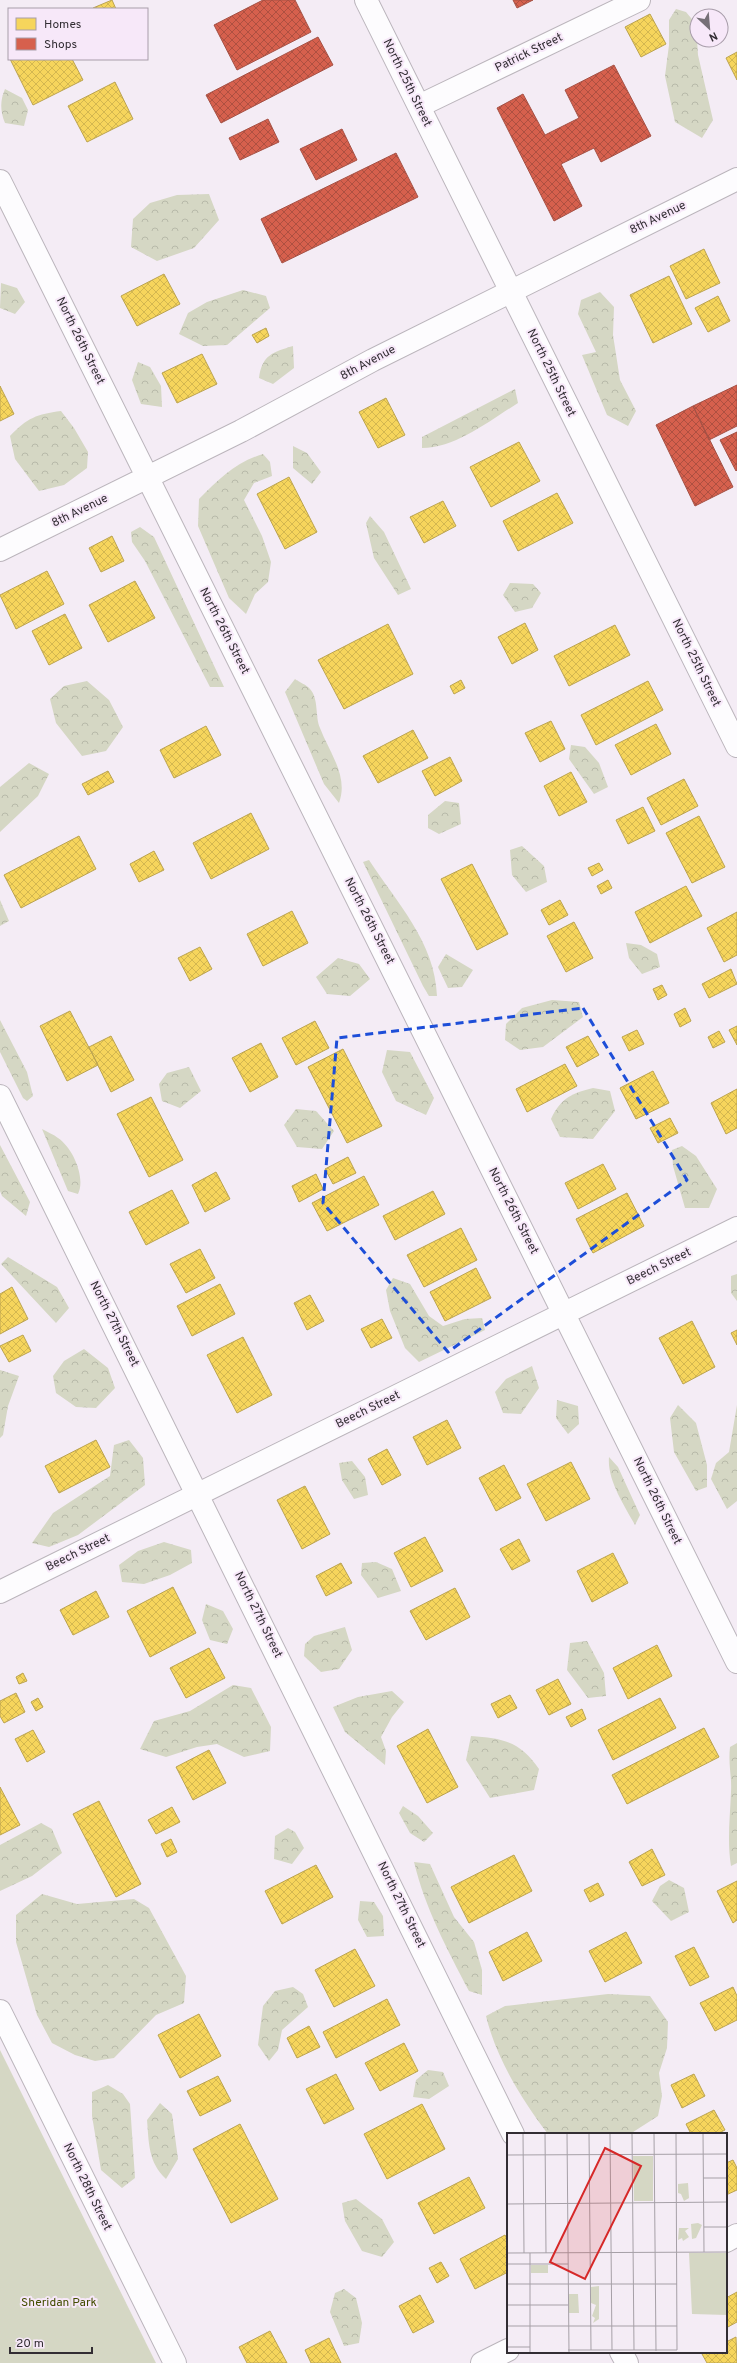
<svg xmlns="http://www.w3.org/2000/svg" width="737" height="2363" viewBox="0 0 737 2363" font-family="Overpass,sans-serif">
  <defs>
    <pattern id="forest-crowns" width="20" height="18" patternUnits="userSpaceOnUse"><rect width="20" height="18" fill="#d5d7c4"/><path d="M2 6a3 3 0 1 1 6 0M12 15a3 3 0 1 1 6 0" fill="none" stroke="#b7b9a9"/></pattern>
    <pattern id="homes-cross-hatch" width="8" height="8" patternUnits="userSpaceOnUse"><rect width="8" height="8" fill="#f6d55c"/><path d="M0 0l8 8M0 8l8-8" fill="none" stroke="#d3b750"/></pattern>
    <pattern id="shops-cross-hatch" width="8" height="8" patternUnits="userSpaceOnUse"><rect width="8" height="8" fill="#d6604d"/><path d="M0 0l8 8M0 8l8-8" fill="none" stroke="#ae5041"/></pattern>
  </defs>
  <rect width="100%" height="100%" fill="#f4ecf5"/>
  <path fill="url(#forest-crowns)" d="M676,9L686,12L696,24L698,55L713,120L702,138L675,122L665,76L669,45V20Z
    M5,89L22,98L28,110L24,126L5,123C0,111 0,100 5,89Z
    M209,194L219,220L194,248L157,261L131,247L133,219L150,203L177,195Z
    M1,283L17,288L25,302L15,314L0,308Z
    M243,290L266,296L270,308L227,345L203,346L179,334L188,313L207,302Z
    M600,292L614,307L613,335L620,380L636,411L628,426L607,415L582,355L596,352L578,314L581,300Z
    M293,346L294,368L273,384L259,378C262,355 273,352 293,346Z
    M138,362L150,367L161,386L162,407L141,404L132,380Z
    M515,389L518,403C489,421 456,448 422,448V437Z
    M61,411L74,428L88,452L87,468L64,485L39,491L15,459L10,436C27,418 37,414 61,411Z
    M293,446L307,453L321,472L312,484L293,468Z
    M263,454L270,462L272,476L254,483L244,500L262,536L271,562L268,582L255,594L246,614L229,598L198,526L199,499C219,479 236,462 263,454Z
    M370,516L384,532L411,589L398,595L374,558L366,523Z
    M140,527L154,537L224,687H210L145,561L132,542L131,532Z
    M510,583L533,584L541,593L532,608L515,612L503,595Z
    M295,679C299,682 307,685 310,689C319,699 315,717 320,728C329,752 349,776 339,803L324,784L285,692Z
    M87,681L109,700L123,727L106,751L82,756L56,723L50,699L64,686Z
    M571,745L585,747L599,763L608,787L594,794L569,759Z
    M29,763L49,774L38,796L0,832V787Z
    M445,801L459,803L461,824L439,834L428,828V815Z
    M522,846L544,866L547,882L526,892L512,875L510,850Z
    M369,860C397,903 435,942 437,996H429L423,986L363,862Z
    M0,900L9,921L0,926Z
    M626,943L641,945L657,954L660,967L642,974L629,958Z
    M446,954L473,970L462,987L448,988L438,967Z
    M338,958L359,964L370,979L350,996L327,994L316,977Z
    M552,1000L579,1002L583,1017L543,1047L520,1050L505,1040L506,1024L522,1008Z
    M0,1020L27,1072L33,1096L27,1101L23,1098L0,1052Z
    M387,1050L410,1052L434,1098L426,1115L396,1101L382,1072Z
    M189,1067L201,1091L180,1108L162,1101L159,1084L167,1073Z
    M593,1088L610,1091L615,1111L593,1139L560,1137L551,1119C561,1098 572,1093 593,1088Z
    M296,1109L316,1111L334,1131L322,1149L297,1147L284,1125Z
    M42,1129C47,1132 53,1134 58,1138C73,1148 86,1178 78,1194L68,1191Z
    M0,1145L30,1202L26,1216L2,1196L0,1191Z
    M682,1146L696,1156L717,1189L709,1208H685L673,1166L672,1150Z
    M8,1257L57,1287L69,1308L56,1323L1,1264Z
    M737,1274V1301L731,1293V1276Z
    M393,1278L410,1284L429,1316L443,1326L465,1319L482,1318L485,1330L419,1362L405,1348L390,1311L386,1290Z
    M84,1349L108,1368L115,1388L96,1408L76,1407L56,1393L53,1376L64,1361Z
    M532,1366L539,1388L521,1414L503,1413L495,1392L506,1379Z
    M0,1370L19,1376L8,1406L3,1435L0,1438Z
    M557,1400L578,1406L579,1424L568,1434L556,1418Z
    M678,1405L696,1423L707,1465V1487L696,1491L674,1452L670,1418Z
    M737,1405V1501L727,1509L711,1479L716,1463L729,1452Z
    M129,1440L143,1458L145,1485L78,1535L49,1547L32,1543L53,1513L110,1476L114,1445Z
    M609,1457L618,1467L640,1515L635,1525C624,1505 607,1480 609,1457Z
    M352,1461L365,1477L368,1495L354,1499L342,1480L339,1463Z
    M164,1542L191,1550L192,1563L170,1575L144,1584L122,1582L119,1565L138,1551Z
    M376,1562L392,1569L401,1591L378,1598L361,1575L362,1563Z
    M206,1604L223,1611L233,1629L227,1644L210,1640L202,1620Z
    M345,1627L352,1650L339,1669L321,1672L304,1656L305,1644L314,1636Z
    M587,1641L604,1673L606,1696L588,1698L567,1670L570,1643Z
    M233,1685L251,1688L271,1727L270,1751L244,1757L217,1744L197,1747L166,1757L140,1749L154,1721L190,1711Z
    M392,1691L404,1702L392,1717L381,1737L386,1751L385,1765L345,1732L333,1707L358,1697Z
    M471,1736C503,1738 521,1742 539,1769L534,1790L490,1798L466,1760Z
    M737,1743V1863L731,1866C727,1841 730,1818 731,1792C732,1776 728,1765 730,1747Z
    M403,1806L418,1816L433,1833L424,1842L410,1833L399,1813Z
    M41,1823L52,1829L62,1853L32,1876L0,1891V1845Z
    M288,1828L295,1832L304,1848L292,1864L274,1859L275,1836Z
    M414,1862L430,1864L454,1917L474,1942L482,1970V1995L469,1991C447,1949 425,1908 414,1862Z
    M669,1880L684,1888L689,1912L671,1921L652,1901L660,1886Z
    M42,1894L77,1904L134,1899L149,1908L186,1976L184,2003L156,2015L114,2058L95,2061L75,2055L52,2043L37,2015L16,1942V1915Z
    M360,1901L374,1902L383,1916L384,1936L367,1937L358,1920Z
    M293,1987L303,1994L308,2007L282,2030L278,2050L269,2061L258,2045L263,2006L275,1991Z
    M608,1994L650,1996L668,2022L667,2048L659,2073L662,2096L658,2116L630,2134H548C522,2100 496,2058 486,2016L505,2006Z
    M428,2070L443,2072L449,2086L429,2099L413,2097L416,2080Z
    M108,2085L123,2094L130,2104L135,2178L122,2188L101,2170L92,2116V2092Z
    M160,2103L172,2114L178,2159L166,2179C148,2162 149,2143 147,2120Z
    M356,2199L382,2219L394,2242L382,2257L362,2251L345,2221L342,2203Z
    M344,2289L356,2298L362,2323L359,2343L344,2346L330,2312L335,2293Z"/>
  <path fill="#d5d7c4" d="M0,2050L156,2363H0Z"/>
  <path fill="url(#homes-cross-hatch)" stroke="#bba350" d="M112,0L116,9H93V8Z
    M650,14L666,44L641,57L625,27Z
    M737,52V80L726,58Z
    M10,59H72L83,80L33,105Z
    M115,82L133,119L87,142L68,106Z
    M704,249L720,283L686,299L670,266Z
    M164,274L180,304L137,326L121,296Z
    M669,276L692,324L653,343L630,295Z
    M718,296L730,321L708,332L695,308Z
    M266,328L269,336L257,343L252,335Z
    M202,354L217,384L177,403L162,373Z
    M0,386L14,414L0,421Z
    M386,398L405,435L378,448L359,412Z
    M519,442L540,481L491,507L470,467Z
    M289,477L317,532L285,549L257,494Z
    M557,493L573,523L518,551L503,521Z
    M443,501L456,526L424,543L410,517Z
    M112,536L124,561L101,572L89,548Z
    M47,571L64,604L16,629L0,595Z
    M135,581L155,618L108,642L89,605Z
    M65,614L82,648L49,665L32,631Z
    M525,623L538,650L512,664L498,637Z
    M388,624L413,674L344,709L318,660Z
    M615,625L630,655L569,686L554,656Z
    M461,680L465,688L454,694L450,686Z
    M648,681L663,710L596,745L581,715Z
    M551,721L565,749L540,762L525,733Z
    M656,724L671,754L631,775L615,745Z
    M206,726L221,755L174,778L160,750Z
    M413,730L428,758L378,783L363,756Z
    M450,757L462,781L435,796L422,771Z
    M108,771L114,782L88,795L82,784Z
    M571,772L587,802L559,816L544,786Z
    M684,779L698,806L661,825L647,798Z
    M643,807L655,831L628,844L616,820Z
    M251,813L269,849L211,879L193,843Z
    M699,816L725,867L692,883L666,833Z
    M79,836L96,869L21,908L4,875Z
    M154,851L164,870L139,882L130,864Z
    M599,863L603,870L592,876L588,868Z
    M472,864L508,934L477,950L441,879Z
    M608,880L612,888L601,894L597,886Z
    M686,886L702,916L650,943L635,912Z
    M560,900L568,915L549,925L541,910Z
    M292,911L308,943L263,966L247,934Z
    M737,912V955L724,962L707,928Z
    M574,922L593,958L566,972L547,936Z
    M200,947L212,969L190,981L178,958Z
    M731,969L737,984L709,998L702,984Z
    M662,985L667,995L658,1000L653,989Z
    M685,1008L691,1021L680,1027L674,1014Z
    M70,1011L98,1065L67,1081L40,1026Z
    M315,1021L329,1048L296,1065L282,1038Z
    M737,1026V1045L729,1030Z
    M637,1030L644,1044L629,1051L622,1037Z
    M719,1031L725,1042L713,1048L708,1037Z
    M111,1036L134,1080L111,1092L89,1047Z
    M588,1036L599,1055L577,1067L566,1047Z
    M261,1043L278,1077L250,1092L232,1058Z
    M343,1049L382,1126L347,1143L308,1067Z
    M565,1064L577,1086L527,1112L516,1089Z
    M653,1071L669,1103L636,1119L620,1088Z
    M737,1089V1128L726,1134L711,1103Z
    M151,1097L183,1160L149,1177L117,1114Z
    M670,1118L678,1133L658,1143L650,1128Z
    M348,1157L356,1173L333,1184L325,1169Z
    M603,1164L616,1189L578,1209L565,1183Z
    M216,1172L230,1199L205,1212L192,1185Z
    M316,1174L323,1189L299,1202L292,1186Z
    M364,1176L379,1205L327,1231L312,1203Z
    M172,1190L189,1223L146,1245L129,1212Z
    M433,1191L445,1214L395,1240L383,1216Z
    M627,1193L644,1226L593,1253L576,1219Z
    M461,1228L477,1260L424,1287L407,1255Z
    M200,1249L215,1278L186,1293L170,1264Z
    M476,1268L491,1298L445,1321L430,1292Z
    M220,1284L235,1314L192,1336L177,1306Z
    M12,1287L28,1319L0,1334V1294Z
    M310,1295L324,1321L307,1330L294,1303Z
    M382,1319L392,1338L371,1348L361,1329Z
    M692,1321L715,1367L683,1384L659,1338Z
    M737,1330V1345L731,1333Z
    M23,1335L31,1351L9,1362L0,1346Z
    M243,1337L272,1395L237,1413L207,1355Z
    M447,1420L461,1448L427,1465L413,1437Z
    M96,1440L110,1467L59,1493L45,1466Z
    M387,1449L401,1475L382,1485L368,1459Z
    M571,1462L590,1499L546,1521L527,1484Z
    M504,1465L521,1498L496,1511L479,1478Z
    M305,1486L330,1534L302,1549L277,1500Z
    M425,1537L443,1571L411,1587L394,1553Z
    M519,1539L530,1561L512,1570L500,1549Z
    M613,1553L628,1583L592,1602L577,1571Z
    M341,1563L352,1583L326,1596L316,1576Z
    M173,1587L196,1633L150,1657L127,1611Z
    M455,1588L470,1617L426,1640L410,1611Z
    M96,1591L109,1617L73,1635L60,1610Z
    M657,1645L672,1676L628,1699L613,1668Z
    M209,1648L225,1678L186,1698L170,1668Z
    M23,1673L27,1681L19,1684L16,1677Z
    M558,1679L571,1704L549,1715L536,1690Z
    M16,1693L25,1712L4,1723L0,1716V1701Z
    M510,1695L517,1708L498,1718L491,1704Z
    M38,1698L43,1707L36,1711L31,1702Z
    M660,1698L676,1728L613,1760L598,1730Z
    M582,1709L586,1719L571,1727L566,1717Z
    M704,1728L719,1757L627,1804L612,1775Z
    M428,1729L458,1787L427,1803L397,1746Z
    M33,1730L45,1752L27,1762L15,1739Z
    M209,1750L226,1783L193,1800L176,1767Z
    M0,1787L20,1825L0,1835Z
    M99,1801L141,1884L116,1897L73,1814Z
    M172,1807L180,1822L156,1834L148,1820Z
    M171,1839L177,1852L167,1857L161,1844Z
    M652,1849L665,1875L642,1886L629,1862Z
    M514,1855L532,1891L469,1923L451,1887Z
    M316,1865L333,1897L282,1924L265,1891Z
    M737,1881V1920L733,1923L717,1891Z
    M598,1883L604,1895L590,1902L584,1890Z
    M527,1932L542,1961L503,1981L489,1952Z
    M626,1932L642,1963L605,1982L589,1951Z
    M694,1947L709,1977L690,1986L675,1956Z
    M355,1949L375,1986L334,2007L315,1970Z
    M733,1987L737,1996V2020L715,2031L700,2003Z
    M387,1999L400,2025L336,2058L323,2032Z
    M199,2014L221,2056L180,2078L158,2035Z
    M309,2026L320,2047L297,2058L287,2038Z
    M404,2043L418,2071L380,2091L365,2063Z
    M336,2074L354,2109L324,2124L306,2089Z
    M694,2074L705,2096L682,2108L671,2085Z
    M218,2076L231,2101L200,2116L187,2091Z
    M422,2104L445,2149L387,2179L364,2134Z
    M714,2110L725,2130L717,2134H691L686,2124Z
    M240,2124L278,2199L231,2223L193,2149Z
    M733,2160L737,2168V2190L726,2195V2163Z
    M469,2177L485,2208L434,2234L418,2203Z
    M505,2235L508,2241V2272L475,2289L460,2259Z
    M441,2262L449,2276L437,2283L429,2268Z
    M737,2292V2322L726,2328V2298Z
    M420,2295L434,2322L413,2333L399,2306Z
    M270,2331L287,2363H247L239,2347Z
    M736,2337L737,2363H707L702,2354L707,2352H726V2342Z
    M329,2338L341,2363H311L305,2350Z"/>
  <path fill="url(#shops-cross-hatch)" stroke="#a55145" d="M263,0H295L311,32L237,70L214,25Z
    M513,0H533L517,8Z
    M318,37L333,65L221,123L206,95Z
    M614,65L651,136L601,162L594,148L561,164L582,206L554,221L497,108L523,94L545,135L579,118L565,90Z
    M268,119L279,142L240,160L229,138Z
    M342,129L357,160L316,180L300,149Z
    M396,153L418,197L282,263L261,219Z
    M737,385V426L709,440L693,406Z
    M693,406L733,487L695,506L656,425Z
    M737,432V470L736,471L720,440Z"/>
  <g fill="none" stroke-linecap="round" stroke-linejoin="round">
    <g stroke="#bbb5bc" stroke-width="24">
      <path id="minor" d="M366,0L737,746
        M419,106L639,0
        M0,181L737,1662
        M0,550L241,431L373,360L737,179
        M0,1096L513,2134
        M0,1592L737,1228
        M0,2011L175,2363
        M726,2241L737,2235
        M621,2352L627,2363
        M482,2363L508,2350"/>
    </g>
    <use href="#minor" stroke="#fdfcfe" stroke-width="22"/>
  </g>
  <path fill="none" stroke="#1d4ed8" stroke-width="3" stroke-dasharray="8 5" stroke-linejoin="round" d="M583,1008L687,1180L448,1352L323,1203L337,1038Z"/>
  <g text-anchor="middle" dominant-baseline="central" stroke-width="4" stroke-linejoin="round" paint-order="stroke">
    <g font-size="12" fill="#322d33" stroke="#f7e8f9">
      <text transform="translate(529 53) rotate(-26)">Patrick Street</text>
      <text transform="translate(407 83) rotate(64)">North 25th Street</text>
      <text transform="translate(658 218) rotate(-26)">8th Avenue</text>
      <text transform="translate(80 341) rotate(64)">North 26th Street</text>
      <text transform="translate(368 363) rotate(-28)">8th Avenue</text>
      <text transform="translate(551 373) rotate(64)">North 25th Street</text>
      <text transform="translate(80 511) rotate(-26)">8th Avenue</text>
      <text transform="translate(224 631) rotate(63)">North 26th Street</text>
      <text transform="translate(696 663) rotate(64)">North 25th Street</text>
      <text transform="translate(369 921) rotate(63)">North 26th Street</text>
      <text transform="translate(513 1211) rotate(63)">North 26th Street</text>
      <text transform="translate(659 1267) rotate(-26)">Beech Street</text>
      <text transform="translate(114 1324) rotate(63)">North 27th Street</text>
      <text transform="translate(368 1410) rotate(-26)">Beech Street</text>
      <text transform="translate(657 1501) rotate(64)">North 26th Street</text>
      <text transform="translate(78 1553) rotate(-26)">Beech Street</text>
      <text transform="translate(258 1615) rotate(64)">North 27th Street</text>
      <text transform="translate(401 1905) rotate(64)">North 27th Street</text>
      <text transform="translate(87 2187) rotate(64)">North 28th Street</text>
    </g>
    <g font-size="12" fill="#434d01" stroke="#f7e8f9">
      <text x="59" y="2303">Sheridan Park</text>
    </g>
  </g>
  <g transform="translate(507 2133)">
    <rect width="220" height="220" fill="#f4ecf5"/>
    <path d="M24,132H41V140H24ZM62,161H71L72,180H62Z" fill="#d5d7c4"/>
    <path d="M181,50L182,65L177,68L174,61L171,60V51ZM191,90L195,92L189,105L185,106L184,91ZM172,95H182L178,98L182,104L176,108L175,105L171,107ZM92,153V186L86,190L88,185L85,183L89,172L84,170V154Z" fill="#d5d7c4"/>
    <path d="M126,23H146V68H127ZM182,120H220V182L185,181Z" fill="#d5d7c4"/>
    <path fill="none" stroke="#a6a0a7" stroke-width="1" d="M16,0L17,120M38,0L39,120M60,0L62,220M82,0L84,217M103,0L105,217M125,0L127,217M147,0L149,218M196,0L197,119M0,22L220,21M196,45H220M0,71L220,69M197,94H220M0,120L220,119M23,120V220M0,131H61M0,151H170M0,172H61M0,193H170M0,214H23M61,217H170L169,0"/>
    <path fill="#d62828" fill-opacity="0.15" stroke="#d62828" stroke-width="2" d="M98,15L134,33L78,146L43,129Z"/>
    <rect width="220" height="220" fill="none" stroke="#322d33" stroke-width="2"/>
  </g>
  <rect x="8" y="8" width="140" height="52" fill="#f7e8f9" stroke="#a89daa"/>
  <rect x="16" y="18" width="20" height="12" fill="#f6d55c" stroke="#a89daa"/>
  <text x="44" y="28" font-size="12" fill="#322d33">Homes</text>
  <rect x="16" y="38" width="20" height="12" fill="#d6604d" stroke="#a89daa"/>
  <text x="44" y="48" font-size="12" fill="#322d33">Shops</text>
  <g transform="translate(709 28) rotate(154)"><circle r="19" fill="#f7e8f9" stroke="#a89daa"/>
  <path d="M0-3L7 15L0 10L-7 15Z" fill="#767077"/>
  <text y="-6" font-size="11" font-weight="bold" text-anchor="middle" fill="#322d33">N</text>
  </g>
  <path d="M10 2347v6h82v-6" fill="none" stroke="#322d33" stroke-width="2"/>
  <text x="16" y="2347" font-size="12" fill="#322d33" stroke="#f7e8f9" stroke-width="3" paint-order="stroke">20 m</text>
</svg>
